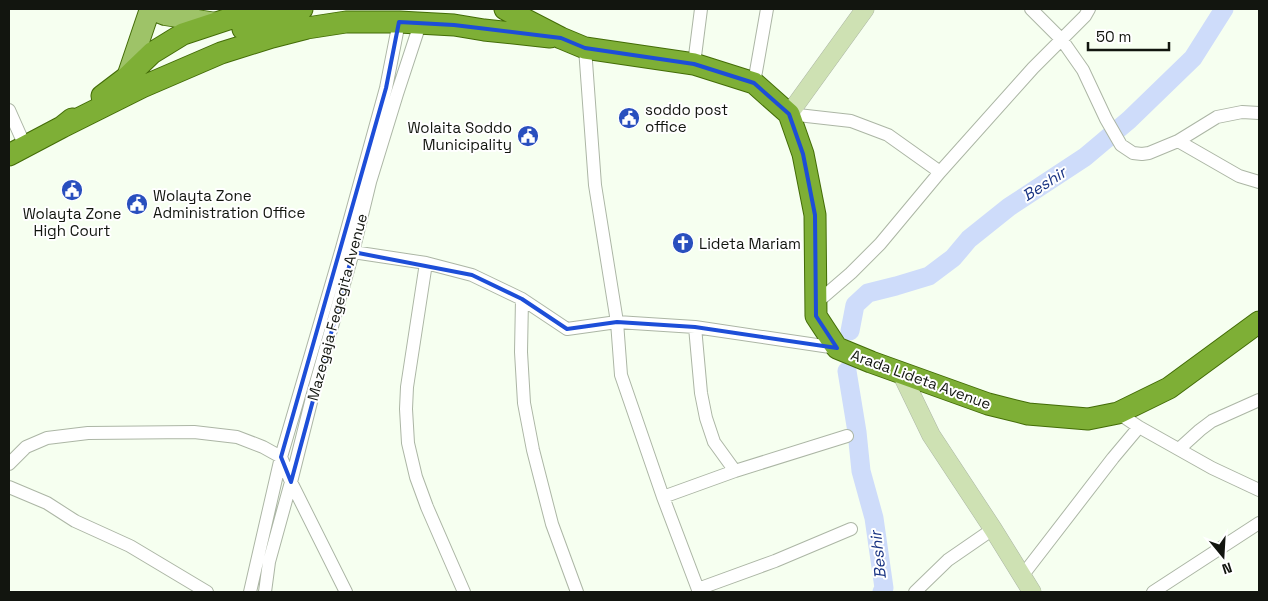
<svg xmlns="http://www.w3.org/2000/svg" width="1268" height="601" viewBox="0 0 1268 601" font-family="'Space Grotesk',sans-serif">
  <rect width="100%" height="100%" fill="#f6fff0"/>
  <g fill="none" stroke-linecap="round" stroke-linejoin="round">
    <path stroke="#cedcfa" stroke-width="19" d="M850,331L855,305L868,293L896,286L929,276L953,258L969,239L1009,207L1085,157L1129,120L1193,58L1224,9
      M847,371L857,432L861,471L874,518L884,588L882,592"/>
    <g stroke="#acb6a5" stroke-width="14">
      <path id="minor" d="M1031,9L1062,40L1083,70L1106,119L1121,145L1133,153L1142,154L1149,153L1178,141L1217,117L1242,112L1259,113
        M585,48L595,185L617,322L621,375L663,497L699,592
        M694,64L701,9
        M754,83L767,9
        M9,110L25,146
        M789,114L851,121L888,135L940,172
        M1178,141L1239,176L1259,182
        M347,250L353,252L426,263L472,275L522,299L567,329L617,322L695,327L837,348
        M426,263L407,387L406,409L408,443L416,477L427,507L464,592
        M522,299L521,352L524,403L533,450L552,524L577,592
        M815,304L851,273L880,244L940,172L1033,68L1085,16L1089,9
        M695,327L701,393L706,418L714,442L735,471
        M1118,413L1139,427L1212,468L1259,490
        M1179,449L1200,430L1212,421L1259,400
        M9,464L26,447L47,438L88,433L194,432L237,437L263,447L281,457L291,482L346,592
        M9,487L47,503L75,521L130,546L207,592
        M663,497L735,471L847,436
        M1022,576L1113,458L1139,427
        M698,589L775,561L851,529
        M250,592L281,457L342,248L386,88L399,22
        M265,592L269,562L291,482L313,394L353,252L370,182L397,94L420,24
        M915,592L948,560L993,529
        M1153,592L1259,523"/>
    </g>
    <g stroke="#acb6a5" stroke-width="19">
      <path id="secondary" d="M789,114L865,9
        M901,373L931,435L993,529L1032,592"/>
    </g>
    <g stroke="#436c07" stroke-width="22">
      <path id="primary" d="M150,9L165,15L216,23
        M127,77L150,9"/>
    </g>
    <g stroke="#436c07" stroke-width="23">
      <path id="trunk" d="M505,9L561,38L585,48L694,64L754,83L789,114L803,154L815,215L816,316L837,348L871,362L988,404L1028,414L1088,419L1118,413L1169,388L1259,322
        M243,29L262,22L302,9
        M102,96L127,77L152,53L183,34L259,9
        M62,127L142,87L221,53L272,37L307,28L346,22H399L454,25L484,30L550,37
        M9,155L62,127L72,119"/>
    </g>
    <use href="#minor" stroke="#fff" stroke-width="12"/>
    <use href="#secondary" stroke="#cee1b3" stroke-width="18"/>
    <use href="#primary" stroke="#9ec368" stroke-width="20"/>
    <use href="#trunk" stroke="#7eaf36" stroke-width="21"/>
  </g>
  <path fill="none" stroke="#1d4ed8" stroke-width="4" stroke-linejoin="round" d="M399,22L454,25L561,38L585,48L694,64L754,83L789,114L803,154L815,215L816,316L837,348L695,327L617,322L567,329L522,299L472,275L353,252L291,482L281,457L386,88Z"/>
  <defs>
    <g id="civic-disc" transform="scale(1.125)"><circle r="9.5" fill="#294fbe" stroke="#fff"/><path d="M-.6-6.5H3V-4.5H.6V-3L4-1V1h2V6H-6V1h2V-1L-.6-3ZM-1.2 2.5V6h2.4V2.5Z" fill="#fff"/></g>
    <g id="church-disc" transform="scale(1.125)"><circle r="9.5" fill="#294fbe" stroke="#fff"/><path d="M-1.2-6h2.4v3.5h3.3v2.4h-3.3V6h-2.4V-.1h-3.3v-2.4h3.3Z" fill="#fff"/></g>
  </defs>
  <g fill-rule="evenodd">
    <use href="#civic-disc" x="629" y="118"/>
    <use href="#civic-disc" x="528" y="136"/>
    <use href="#civic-disc" x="72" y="190"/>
    <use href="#civic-disc" x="137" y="204"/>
    <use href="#church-disc" x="683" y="243"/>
  </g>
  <g text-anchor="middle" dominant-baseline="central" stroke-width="4" stroke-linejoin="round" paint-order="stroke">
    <g font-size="15" fill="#12150f" stroke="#fff" text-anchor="start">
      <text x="645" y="109">soddo post<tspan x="645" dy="17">office</tspan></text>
      <text x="512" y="127" text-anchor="end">Wolaita Soddo<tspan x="512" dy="17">Municipality</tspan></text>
      <text x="153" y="195">Wolayta Zone<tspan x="153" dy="17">Administration Office</tspan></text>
      <text x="72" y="213" text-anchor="middle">Wolayta Zone<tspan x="72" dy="17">High Court</tspan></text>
      <text x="699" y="243">Lideta Mariam</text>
    </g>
    <g font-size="15" fill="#12150f" stroke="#fff">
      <text transform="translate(337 307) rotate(-75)">Mazegaja Fegegita Avenue</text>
      <text transform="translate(921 379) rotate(20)">Arada Lideta Avenue</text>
    </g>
    <g font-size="16" font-style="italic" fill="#183383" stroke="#fff">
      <text transform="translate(1044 184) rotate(-33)">Beshir</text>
      <text transform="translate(878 555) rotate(-96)">Beshir</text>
    </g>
  </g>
  <rect width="1268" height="601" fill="none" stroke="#12150f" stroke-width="20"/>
  <g transform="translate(1223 556) rotate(162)" stroke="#ffffff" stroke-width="4" paint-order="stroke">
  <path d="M0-4L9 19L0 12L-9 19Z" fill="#12150f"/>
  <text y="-8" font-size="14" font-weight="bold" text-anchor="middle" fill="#12150f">N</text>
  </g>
  <path d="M1088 42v8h81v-8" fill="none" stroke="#12150f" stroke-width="2.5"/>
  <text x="1096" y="42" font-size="15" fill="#12150f" stroke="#ffffff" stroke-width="4" paint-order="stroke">50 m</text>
</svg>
